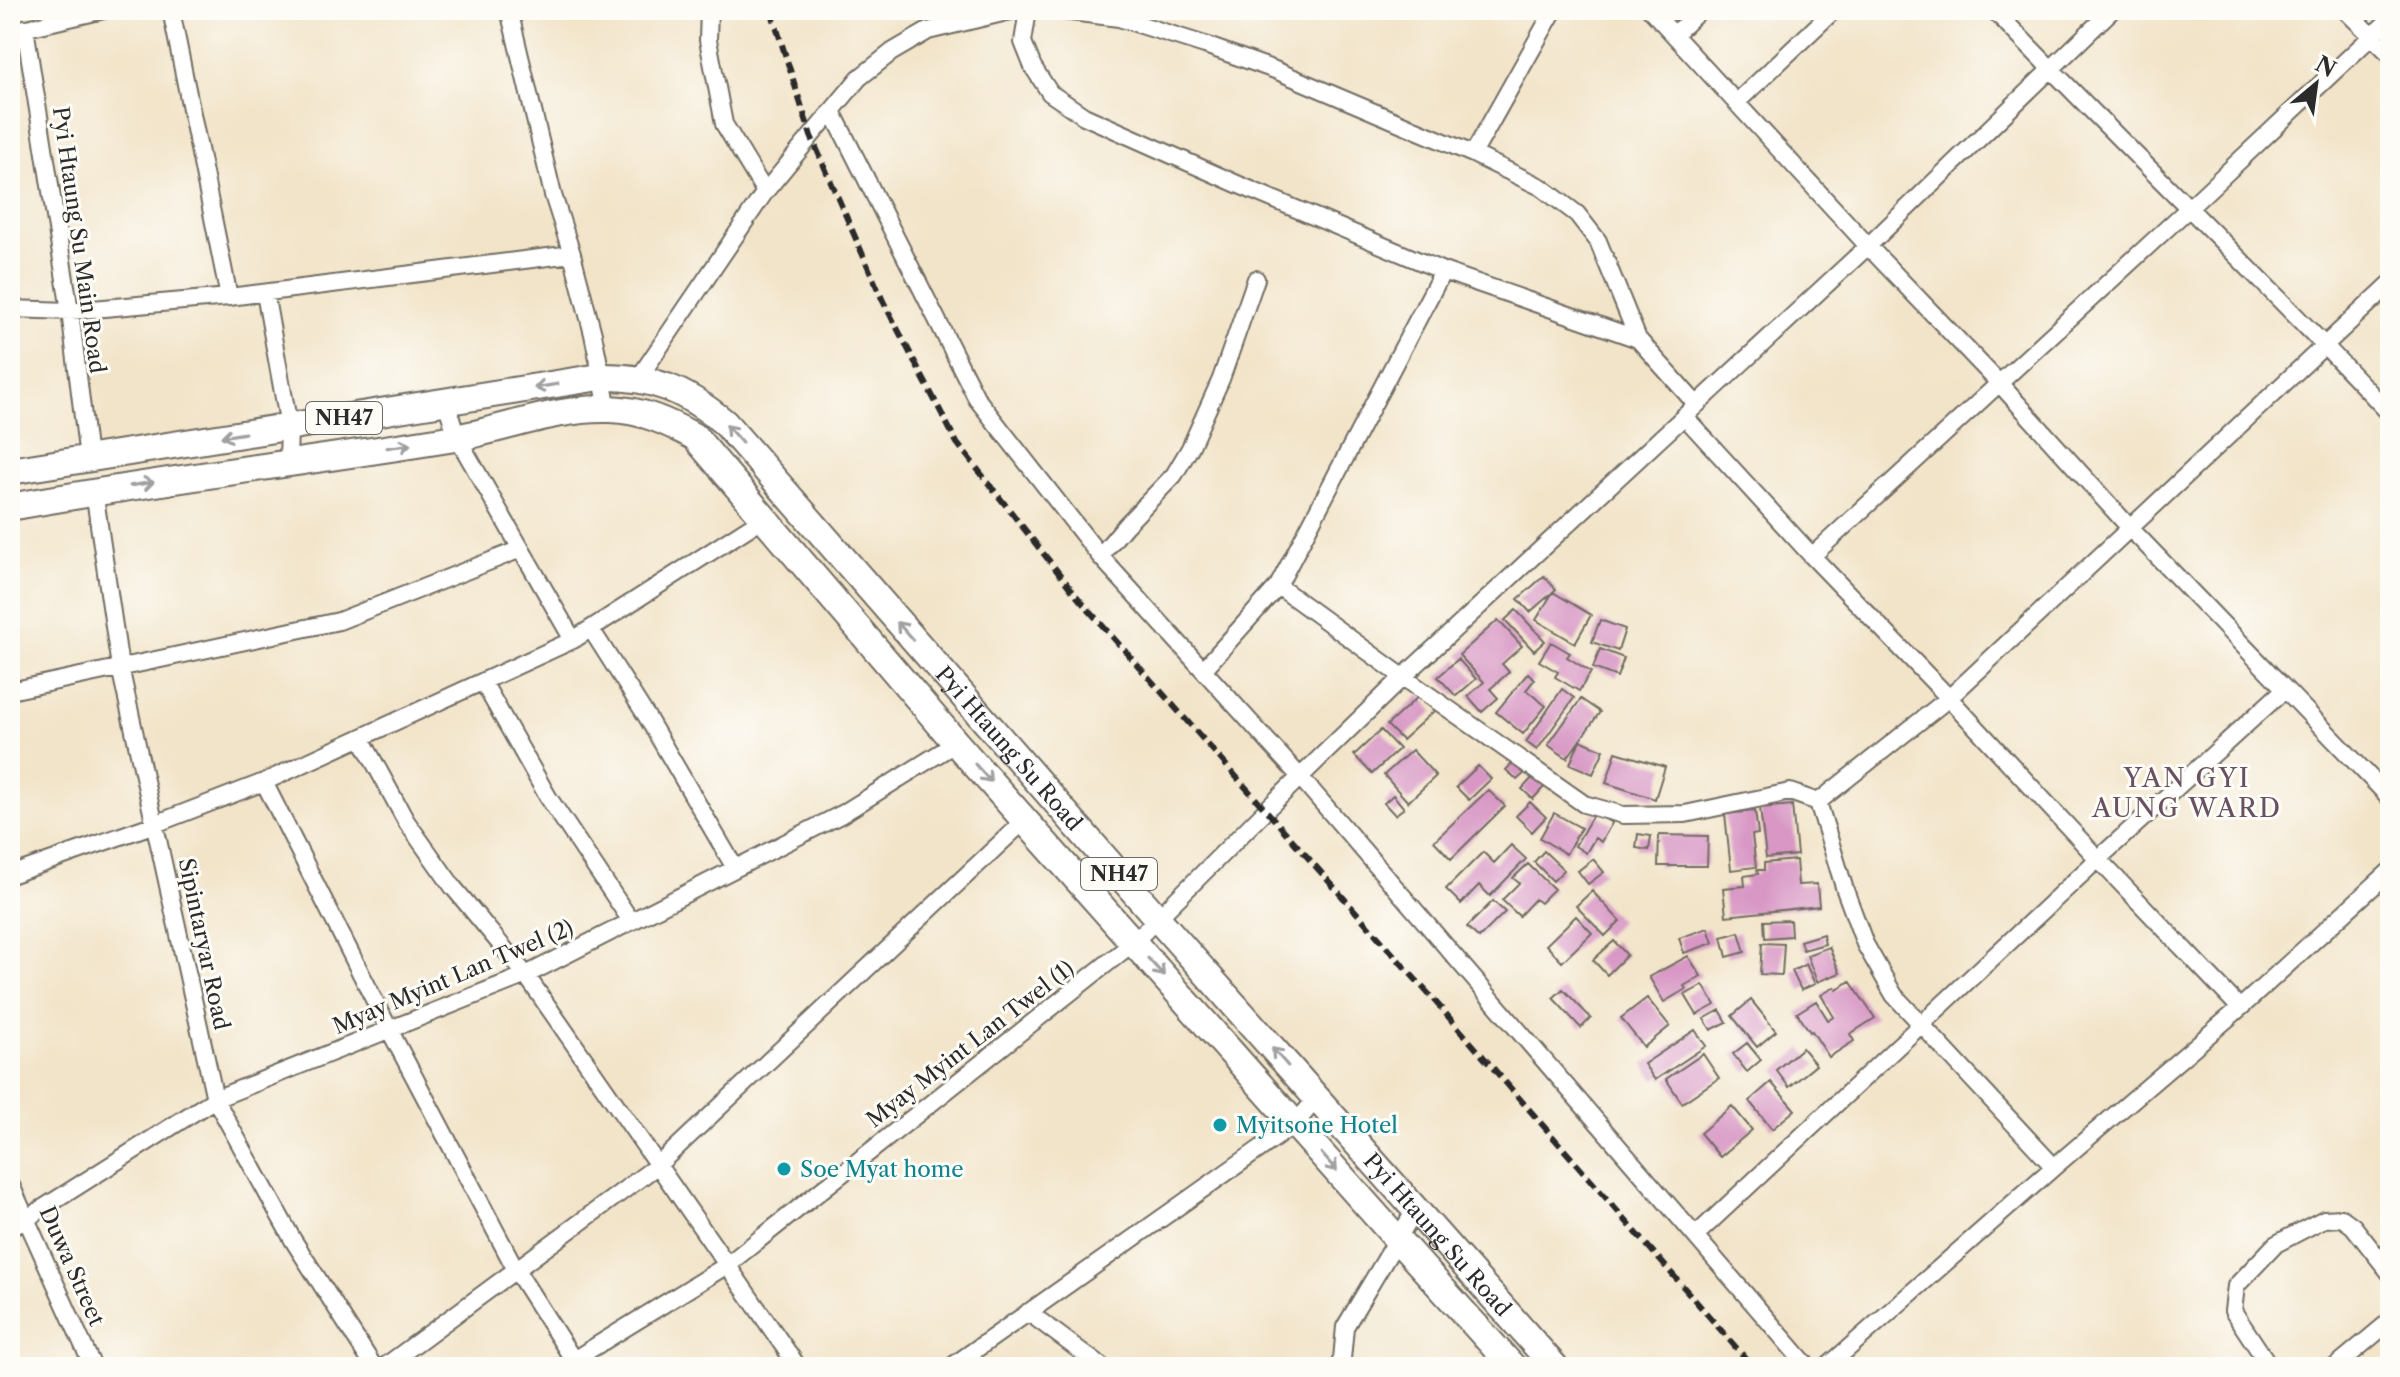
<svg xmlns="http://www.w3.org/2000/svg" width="2400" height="1377" viewBox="0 0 2400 1377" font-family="'Libre Caslon Text',serif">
  <rect width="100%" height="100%" fill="#fdfcf7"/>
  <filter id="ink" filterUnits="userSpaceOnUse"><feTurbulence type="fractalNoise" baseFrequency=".0125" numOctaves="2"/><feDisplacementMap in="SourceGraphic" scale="16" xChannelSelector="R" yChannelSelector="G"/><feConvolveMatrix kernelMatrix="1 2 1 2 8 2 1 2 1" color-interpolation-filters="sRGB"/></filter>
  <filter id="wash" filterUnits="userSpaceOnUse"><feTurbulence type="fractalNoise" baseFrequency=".006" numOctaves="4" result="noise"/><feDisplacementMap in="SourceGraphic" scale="32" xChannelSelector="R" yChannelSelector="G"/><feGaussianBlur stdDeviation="1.8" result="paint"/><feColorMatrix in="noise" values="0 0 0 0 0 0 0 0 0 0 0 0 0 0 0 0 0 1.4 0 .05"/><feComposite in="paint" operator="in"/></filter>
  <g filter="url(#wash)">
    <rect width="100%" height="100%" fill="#f2e4c9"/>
    <g id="blocks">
      <path fill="#d897c5" d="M1544,576L1556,589L1553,592L1591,615L1575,643L1536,620L1553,592L1530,612L1518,599Z
        M1516,610L1545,641L1534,651L1505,620Z
        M1498,620L1522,646L1502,664L1509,672L1490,689L1498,698L1482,712L1468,696L1484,682L1459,655Z
        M1600,620L1625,629L1618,651L1592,642Z
        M1551,642L1570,653L1567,657L1591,672L1579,691L1555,677L1558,672L1539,661Z
        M1600,649L1624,658L1617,677L1593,668Z
        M1458,659L1476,679L1456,696L1438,677Z
        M1528,673L1535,679L1526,690L1546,706L1523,734L1496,712Z
        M1562,689L1574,698L1537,750L1526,742Z
        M1420,695L1434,711L1402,740L1387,725Z
        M1581,699L1600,712L1580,740L1604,750L1593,774L1570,764L1580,740L1567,758L1548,745Z
        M1381,730L1399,749L1372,774L1354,755Z
        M1412,750L1436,776L1408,802L1384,775Z
        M1616,752L1665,767L1655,799L1606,783Z
        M1515,760L1527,771L1517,780L1506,770Z
        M1478,766L1491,779L1469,800L1456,787Z
        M1534,776L1545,786L1533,799L1522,789Z
        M1488,790L1505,806L1451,859L1434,841Z
        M1393,795L1404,808L1395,815L1384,803Z
        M1530,802L1546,817L1532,832L1516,816Z
        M1792,805L1797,855L1766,858L1760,808Z
        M1755,811L1758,834L1752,835L1756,867L1731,870L1725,814Z
        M1554,813L1581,828L1566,854L1540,838Z
        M1594,813L1612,823L1601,842L1595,838L1586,853L1575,846Z
        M1638,834L1651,836L1649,850L1636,848Z
        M1659,835L1708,836L1707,866H1658Z
        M1511,845L1526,859L1490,896L1479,885L1461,904L1446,889L1483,852L1494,863Z
        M1544,851L1564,870L1553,881L1534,862Z
        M1593,859L1604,872L1588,884L1578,871Z
        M1796,860L1798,885L1817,884L1819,906L1726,916L1723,888L1745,886L1744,876L1758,874L1757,870H1764V863Z
        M1528,864L1554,889L1540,903L1535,899L1519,916L1502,900L1519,883L1513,878Z
        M1592,891L1620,921L1605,936L1576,906Z
        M1493,901L1505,912L1479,938L1467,927Z
        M1576,916L1592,933L1562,962L1546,945Z
        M1790,920L1791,936L1765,938L1764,921Z
        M1708,928L1713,943L1684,953L1679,938Z
        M1739,932L1745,952L1727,957L1722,937Z
        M1823,934L1825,944L1803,950L1800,941Z
        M1614,941L1627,955L1607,975L1593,960Z
        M1762,943L1784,944L1782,975L1760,974Z
        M1829,947L1840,973L1817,982L1807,955Z
        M1688,956L1701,976L1684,986L1686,989L1664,1002L1649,977Z
        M1806,964L1815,984L1801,990L1792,971Z
        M1850,981L1875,1018L1850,1034L1854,1041L1829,1057L1812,1031L1810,1032L1797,1013L1816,1001L1828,1020L1834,1017L1821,995L1835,987L1837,990Z
        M1703,985L1715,1005L1697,1015L1685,995Z
        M1563,989L1591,1018L1581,1028L1553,998Z
        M1647,998L1670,1026L1644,1047L1621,1018Z
        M1751,1000L1776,1031L1757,1047L1732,1016Z
        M1720,1010L1727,1022L1711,1030L1704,1019Z
        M1695,1030L1706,1046L1655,1080L1644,1064Z
        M1747,1043L1761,1060L1747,1072L1733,1054Z
        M1802,1048L1816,1065L1789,1087L1776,1070Z
        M1703,1054L1719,1078L1682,1103L1666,1079Z
        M1771,1082L1795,1110L1772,1129L1749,1101Z
        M1732,1106L1752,1130L1720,1157L1700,1133Z"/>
    </g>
  </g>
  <g filter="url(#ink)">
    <use href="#blocks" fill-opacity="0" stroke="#716c62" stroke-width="2"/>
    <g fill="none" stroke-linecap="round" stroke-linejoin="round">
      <g stroke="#716c62" stroke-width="20">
        <path id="minor" d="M171,10L229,297
          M509,10L553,195L572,254L593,334L608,409
          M709,10L708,40L724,124L765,192
          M1028,10L1023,42L1033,67L1050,93L1084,116L1237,184L1443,271L1638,339
          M1055,10L1119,18L1205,45L1275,70L1473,154L1541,187L1577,214L1598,241L1638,339L1696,404
          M1651,10L1868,246L2000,384L2130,528L2390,798
          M1994,10C2124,147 2261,276 2390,414
          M2345,10L2390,54
          M25,28L70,311L88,458
          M10,32L104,10
          M1674,35L1700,10
          M1736,103L1834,10
          M832,111L977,399L1100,556L1301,778L1808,1367
          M1473,154L1554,10
          M265,293L289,426L288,462
          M10,309L70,311L229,297L572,254
          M638,379L765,192L859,78L892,52L928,31L1015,10
          M446,402L457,437L573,640
          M1684,416L1812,556L1949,698L2098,859L2240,1008
          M94,491L120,667L215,1099L293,1240L374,1367
          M1100,556L1125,526L1174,475L1190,448L1221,379L1256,279
          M1812,556L2189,208L2390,19
          M1278,586L1403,677L1584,804L1623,815L1685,814L1790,792L1818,802L1949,698L2390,284
          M591,629L647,717L735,868
          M1203,670L1278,586L1443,271
          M483,682L548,797L631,921
          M10,691L339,621L521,549
          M361,738L406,821L453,887L526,975L798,1367
          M264,782L390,1031L516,1270L578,1367
          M1818,802L1845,890L1865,944L1894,995L2054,1167
          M10,875L155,824L264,782L573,640L762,519
          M10,1183L93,1367
          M10,1229L215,1099L526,975L842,814L956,743
          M1696,1235L2098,859L2284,690
          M1028,1312L1102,1367
          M384,1367L658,1165L1025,820
          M562,1367L727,1265L1134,942L1266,810L1403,677L1868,246L2112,10
          M951,1367L1295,1124L1316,1099
          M1338,1367L1342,1359L1345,1327L1415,1210
          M1827,1367L2054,1167L2240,1008L2390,871
          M2270,1367L2233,1311L2236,1286L2276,1244L2324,1219L2342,1218L2353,1226L2390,1273
          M2335,1367L2390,1321"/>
      </g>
      <g stroke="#716c62" stroke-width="30">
        <g id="trunk">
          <path id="s1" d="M10,471L600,377C653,376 685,390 725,423L1158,919L1555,1367"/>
          <path d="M10,507C158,480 307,462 455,438C506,429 557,407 610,409C642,410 668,422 695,437L956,743L1398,1240L1513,1367"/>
        </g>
      </g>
      <use href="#minor" stroke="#fff" stroke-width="16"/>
      <use href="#trunk" stroke="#fff" stroke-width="26"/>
      <path stroke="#2b2b2b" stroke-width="6" stroke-dasharray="12 6" stroke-linecap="butt" d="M771,10L811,136L883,301L957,443L1079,599L1433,999L1753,1367"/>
    </g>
    <defs><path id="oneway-shaft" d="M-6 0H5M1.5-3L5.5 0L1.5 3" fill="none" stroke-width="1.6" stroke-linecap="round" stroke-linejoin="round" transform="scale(2)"/></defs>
    <g stroke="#a0a0a0">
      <use href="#oneway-shaft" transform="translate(546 386) rotate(171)"/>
      <use href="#oneway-shaft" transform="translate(734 434) rotate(-131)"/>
      <use href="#oneway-shaft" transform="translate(233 435) rotate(171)"/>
      <use href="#oneway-shaft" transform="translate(399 446) rotate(-8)"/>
      <use href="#oneway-shaft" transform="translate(142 484) rotate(-9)"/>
      <use href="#oneway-shaft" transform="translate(905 631) rotate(-131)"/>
      <use href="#oneway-shaft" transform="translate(983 773) rotate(48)"/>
      <use href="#oneway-shaft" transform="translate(1156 967) rotate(48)"/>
      <use href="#oneway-shaft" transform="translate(1280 1057) rotate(-131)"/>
      <use href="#oneway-shaft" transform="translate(1329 1162) rotate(49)"/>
    </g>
  </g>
  <g fill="#0f9aa8" stroke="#fdfcf7" stroke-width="3">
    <circle cx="1220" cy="1125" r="8"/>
    <circle cx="784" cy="1169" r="8"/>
  </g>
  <g text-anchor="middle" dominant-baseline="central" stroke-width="6" stroke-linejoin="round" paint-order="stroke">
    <g fill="#fdfcf7" stroke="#6a6a68" stroke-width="2">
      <rect x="306" y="402" width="76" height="32" rx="6"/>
      <rect x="1081" y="858" width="76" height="32" rx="6"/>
    </g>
    <g font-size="20" font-weight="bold" fill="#2b2b2b">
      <text x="344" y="418">NH47</text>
      <text x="1119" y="874">NH47</text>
    </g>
    <g font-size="22" fill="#2b2b2b" stroke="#fdfcf7">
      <text transform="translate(79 240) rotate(82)">Pyi Htaung Su Main Road</text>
      <text stroke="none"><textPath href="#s1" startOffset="1166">Pyi Htaung Su Road</textPath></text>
      <text transform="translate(204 944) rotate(78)">Sipintaryar Road</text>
      <text transform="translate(453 977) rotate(-23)">Myay Myint Lan Twel (2)</text>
      <text transform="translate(970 1044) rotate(-38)">Myay Myint Lan Twel (1)</text>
      <text stroke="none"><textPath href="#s1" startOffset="1814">Pyi Htaung Su Road</textPath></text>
      <text transform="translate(72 1266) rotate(66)">Duwa Street</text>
    </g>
    <g font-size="22" fill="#0d838f" stroke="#fdfcf7" text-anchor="start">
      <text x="1236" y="1125">Myitsone Hotel</text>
      <text x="800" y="1169">Soe Myat home</text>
    </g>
    <g font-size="26" letter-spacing="2" fill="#685161" stroke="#fdfcf7">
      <text x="2187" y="778">YAN GYI<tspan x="2187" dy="30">AUNG WARD</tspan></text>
    </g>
  </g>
  <rect width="2400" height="1377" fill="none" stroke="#fdfcf7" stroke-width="40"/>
  <g transform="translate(2316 84) rotate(29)" stroke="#fdfcf7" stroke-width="6" paint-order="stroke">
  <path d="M0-6L14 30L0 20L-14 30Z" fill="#2b2b2b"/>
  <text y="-12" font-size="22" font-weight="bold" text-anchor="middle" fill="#2b2b2b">N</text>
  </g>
</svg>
